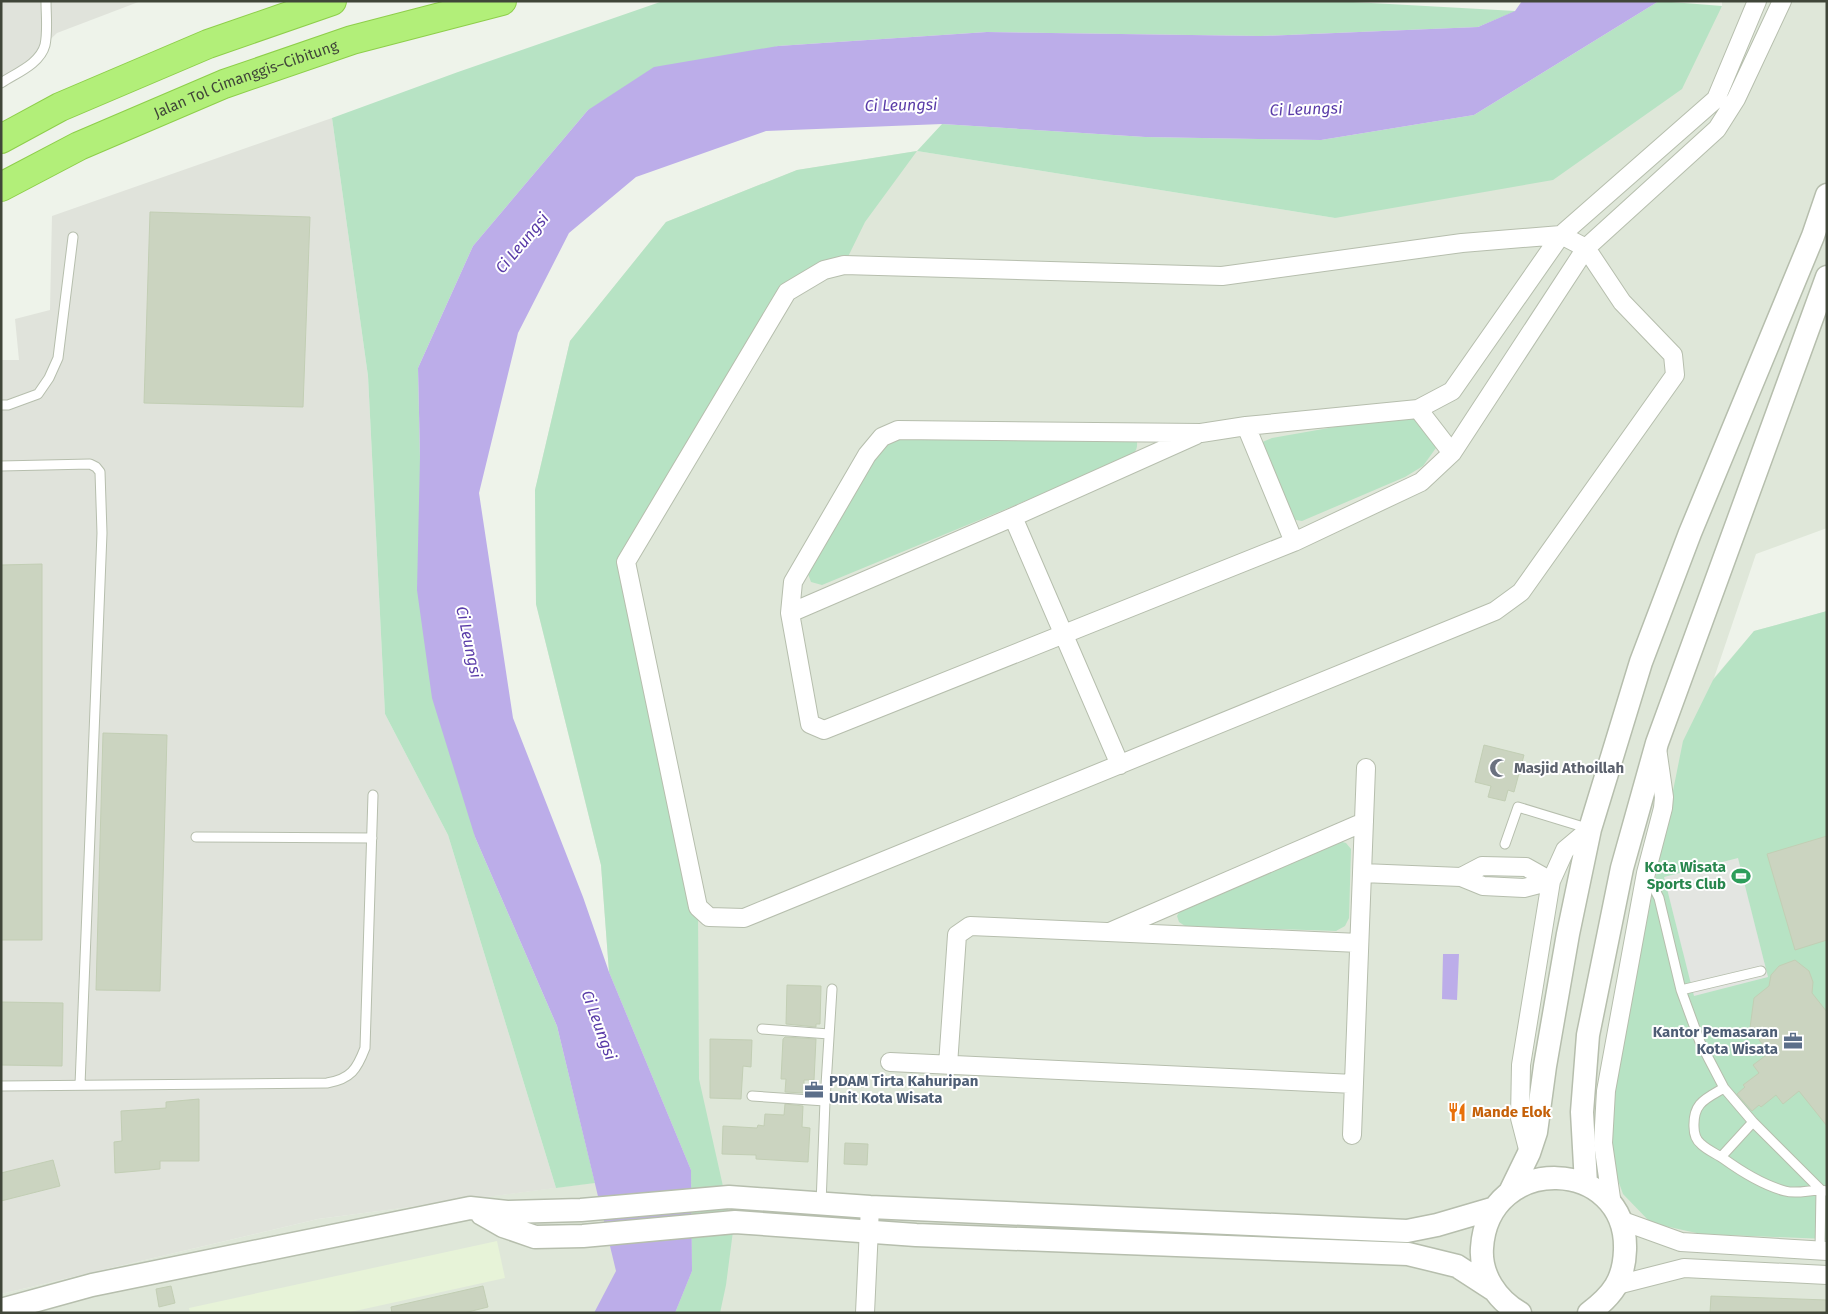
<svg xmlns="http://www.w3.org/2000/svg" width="1828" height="1314" viewBox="0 0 1828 1314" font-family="'Fira Sans',sans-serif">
  <rect width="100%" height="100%" fill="#eef3ea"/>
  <path fill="#dfe7d9" d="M1722,1H1827V528L1756,554L1714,678L1754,631L1827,611V1313H1V1294L318,1219L691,1170L609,972L601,865L536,604L535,490L570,341L666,222L797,170L917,151L1335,218L1722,7Z"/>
  <path fill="#e7f3d8" d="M497,1241L505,1278L346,1313H190L189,1308Z"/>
  <path fill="#e0e3db" d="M1,1H141L57,33L1,86Z
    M332,118L368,376L385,714L448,835L556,1188L318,1219L1,1294V360H19L15,319L50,310L52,216Z"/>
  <path fill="#b7e3c4" d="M663,1H1335L1516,11L1478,27L1261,36L987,32L778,46L588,110L473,246L418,368L420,457L475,837L557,1026L595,1183L556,1188L448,835L385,714L368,376L332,118L458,72Z
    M1659,1L1722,6L1682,89L1553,180L1335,218L917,151L865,222L844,265L787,292L626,562L698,907L699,1079L733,1231L726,1285L720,1313H675L692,1271L691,1170L609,972L601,865L536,604L535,490L570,341L666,222L797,170L917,151L942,124L1145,137L1321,140L1474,115Z
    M1431,410L1446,434L1423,466L1405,477L1302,521L1290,519L1260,443L1272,438Z
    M893,437H1136C1139,448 1136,453 1127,459L822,585L811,582L807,571L883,443Z
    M1827,611V1239L1701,1234L1651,1223L1623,1194L1612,1163L1614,1072L1629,1010L1683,741L1713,680L1754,631Z
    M1339,841L1346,843L1351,849L1349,918L1345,926L1336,931L1185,926L1179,922L1177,916L1181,909Z"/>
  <path fill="#e3e5e1" d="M1738,858L1768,977L1694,996L1664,877Z"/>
  <path fill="#bcade9" d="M1522,1H1659L1474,115L1321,140L1145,137L942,124L766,131L636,177L569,233L518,333L479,493L513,718L583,897L609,972L691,1170L692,1271L675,1313H594L616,1271L557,1026L475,837L432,698L417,590L420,457L418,368L473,246L588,110L654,67L778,46L987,32L1261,36L1478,27L1515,11Z
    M1443,954H1459L1457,1000L1442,999Z"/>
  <path fill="#cbd4c0" stroke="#c2ceb4" d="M150,212L310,217L303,407L144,403Z
    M42,564V940H1V565Z
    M103,733L167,735L160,991L96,990Z
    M1484,745L1524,755L1514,792L1508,790L1505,801L1488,797L1491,786L1475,782Z
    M1827,836V940L1795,950L1767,854Z
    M1795,960L1809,971L1813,982L1812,993L1827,1012V1126L1799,1091L1783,1104L1776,1095L1761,1107L1759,1105L1752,1111L1737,1094L1745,1087L1743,1085L1759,1073L1753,1065L1769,1053L1750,1028L1754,998L1769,986L1771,975L1779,966Z
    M787,985L821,986L820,1024H816V1027L786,1024Z
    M1,1002L63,1003L62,1066L1,1065Z
    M785,1037L816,1039L814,1080H804V1093L785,1092L786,1079H781L783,1039Z
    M710,1039L752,1040L751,1067L743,1066L741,1099L710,1098Z
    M199,1099V1161H160V1169L115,1173L114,1142L122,1141L121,1111L166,1108V1102Z
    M785,1104L803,1106L802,1127L810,1128L808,1162L756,1159V1155L722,1154L723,1126L757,1128L758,1125L764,1126L765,1114L784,1115Z
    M845,1143L868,1144L867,1165L844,1164Z
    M53,1160L60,1186L1,1201V1173Z
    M171,1286L175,1303L159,1307L156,1289Z
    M483,1286L488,1307L464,1313H392L391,1307Z
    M1711,1296L1827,1300V1313H1710Z"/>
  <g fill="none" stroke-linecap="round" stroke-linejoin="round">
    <g stroke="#b6bead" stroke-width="11">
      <path id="service" d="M1,83C16,73 40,64 45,45C48,31 46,15 46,1
        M1,405H8L38,394L49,378L58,358L73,237
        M1,466L90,464L96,467L100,472L102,533L80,1085
        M196,837L372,838
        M1505,844L1518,807L1590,829
        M1648,876L1659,898L1681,990L1700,1042L1724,1088L1753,1122L1821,1190L1820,1250
        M1681,990L1761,971
        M762,1029L829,1034
        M1,1086L327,1083C351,1079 357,1069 365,1048L373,795
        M1724,1088C1705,1099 1693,1103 1694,1127C1694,1134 1696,1140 1701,1144C1707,1150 1717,1154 1724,1159C1742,1172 1763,1185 1785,1191C1799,1195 1813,1188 1827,1191
        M752,1096L825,1101
        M1721,1157L1753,1122
        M821,1204L825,1101L832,989"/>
    </g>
    <g stroke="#b6bead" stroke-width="20">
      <path id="minor" d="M1757,1L1716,99L1561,235L1452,391L1418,409L1246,426L1201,433L898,430L882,437L867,455L793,582L790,613L810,724L824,730L1294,542L1421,482L1452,453L1586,248L1717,129L1736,99L1782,1
        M1561,235L1586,248L1622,302L1673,355L1675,375L1521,592L1495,611L744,918L709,917L698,907L626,562L787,292L824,270L844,265L1222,276L1462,243Z
        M1418,409L1452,453
        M1246,426L1294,542
        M1013,517L1120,765
        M790,613L1013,517L1196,435
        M1362,873L1461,877L1483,886L1524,888L1551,881
        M1461,877L1482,866L1526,867L1551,881
        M1112,931L1364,822
        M890,1062L1354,1084
        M948,1065L957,935L970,926L1359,943
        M1352,1135L1366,768
        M1529,1153L1520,1118L1521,1065L1551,881L1565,850L1590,829
        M1612,1205L1603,1143L1606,1091L1646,873L1663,808L1664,797L1657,748
        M1620,1220L1681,1242L1827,1251
        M1617,1285L1684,1268L1827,1275
        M865,1313L870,1207"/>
    </g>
    <g stroke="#b6bead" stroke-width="25">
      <path id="tertiary" d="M1586,1184L1582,1112L1588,1035L1622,868L1657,743L1827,277
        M1510,1192L1529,1153L1536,1132L1545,1066L1568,934L1590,829L1641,662L1690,533L1813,236L1827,195
        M482,1214L503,1226L535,1237L583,1236L735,1222L916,1235L1408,1254L1457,1266L1494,1290
        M1,1310L92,1285L470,1208L507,1212L581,1210L729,1197L870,1207L1407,1231L1437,1225L1495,1208
        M1520,1313C1497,1300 1480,1275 1482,1248C1488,1152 1628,1157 1625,1250C1624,1280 1613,1295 1589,1313"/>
    </g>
    <g stroke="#8ece4a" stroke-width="30">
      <g id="motorway">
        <path d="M1,139L60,107L208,44L332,1"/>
        <path id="s1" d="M1,187L79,146L224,84L352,40L502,1"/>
      </g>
    </g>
    <use href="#service" stroke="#fff" stroke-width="9"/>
    <use href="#minor" stroke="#fff" stroke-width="18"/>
    <use href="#tertiary" stroke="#fff" stroke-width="22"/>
    <use href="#motorway" stroke="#b2ef79" stroke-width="28"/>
  </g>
  <defs>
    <g id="mosque-bare" transform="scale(1.5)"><path d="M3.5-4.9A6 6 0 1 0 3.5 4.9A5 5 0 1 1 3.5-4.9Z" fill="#6b7280" stroke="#fff" stroke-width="2.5" paint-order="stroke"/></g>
    <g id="stadium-bare" transform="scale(1.5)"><path d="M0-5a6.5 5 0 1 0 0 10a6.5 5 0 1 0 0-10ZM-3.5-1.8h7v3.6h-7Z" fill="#2e9e5b" stroke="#fff" stroke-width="2.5" paint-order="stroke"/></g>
    <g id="office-bare" transform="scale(1.5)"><path d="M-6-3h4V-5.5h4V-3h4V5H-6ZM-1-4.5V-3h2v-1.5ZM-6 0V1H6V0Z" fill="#5c6f8a" stroke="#fff" stroke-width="2.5" paint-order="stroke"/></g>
    <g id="restaurant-bare" transform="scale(1.5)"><path d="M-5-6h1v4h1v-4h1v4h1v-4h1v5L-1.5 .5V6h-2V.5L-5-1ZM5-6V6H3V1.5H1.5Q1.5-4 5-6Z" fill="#e8710a" stroke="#fff" stroke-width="2.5" paint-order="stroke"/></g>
  </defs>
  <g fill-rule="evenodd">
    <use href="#mosque-bare" x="1499" y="768"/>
    <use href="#stadium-bare" x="1741" y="876"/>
    <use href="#office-bare" x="1793" y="1041"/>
    <use href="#office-bare" x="814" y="1090"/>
    <use href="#restaurant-bare" x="1457" y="1112"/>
  </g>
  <g text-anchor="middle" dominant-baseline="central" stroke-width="4" stroke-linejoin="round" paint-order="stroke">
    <g font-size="15" fill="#404639" stroke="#fff">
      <text stroke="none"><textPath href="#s1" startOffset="268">Jalan Tol Cimanggis–Cibitung</textPath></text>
    </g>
    <g font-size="15" font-weight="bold" fill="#5b616d" stroke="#fff" text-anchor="start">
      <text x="1514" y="768">Masjid Athoillah</text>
    </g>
    <g font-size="15" font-weight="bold" fill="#27864d" stroke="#fff" text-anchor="end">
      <text x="1726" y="867">Kota Wisata<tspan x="1726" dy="17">Sports Club</tspan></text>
    </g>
    <g font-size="15" font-weight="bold" fill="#4e5e75" stroke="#fff" text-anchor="end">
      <text x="1778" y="1032">Kantor Pemasaran<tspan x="1778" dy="17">Kota Wisata</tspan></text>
      <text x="829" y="1081" text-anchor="start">PDAM Tirta Kahuripan<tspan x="829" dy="17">Unit Kota Wisata</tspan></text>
    </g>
    <g font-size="15" font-weight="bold" fill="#c56008" stroke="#fff" text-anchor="start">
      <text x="1472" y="1112">Mande Elok</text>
    </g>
    <g font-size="16" font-style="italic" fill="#5a3ca8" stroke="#fff">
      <text transform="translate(901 105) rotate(-1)">Ci Leungsi</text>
      <text transform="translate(1306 109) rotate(-2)">Ci Leungsi</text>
      <text transform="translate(522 243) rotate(-50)">Ci Leungsi</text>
      <text transform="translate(469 642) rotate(78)">Ci Leungsi</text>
      <text transform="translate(599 1025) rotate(70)">Ci Leungsi</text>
    </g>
  </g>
  <rect width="1828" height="1314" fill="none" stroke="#404639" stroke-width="5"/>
</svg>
